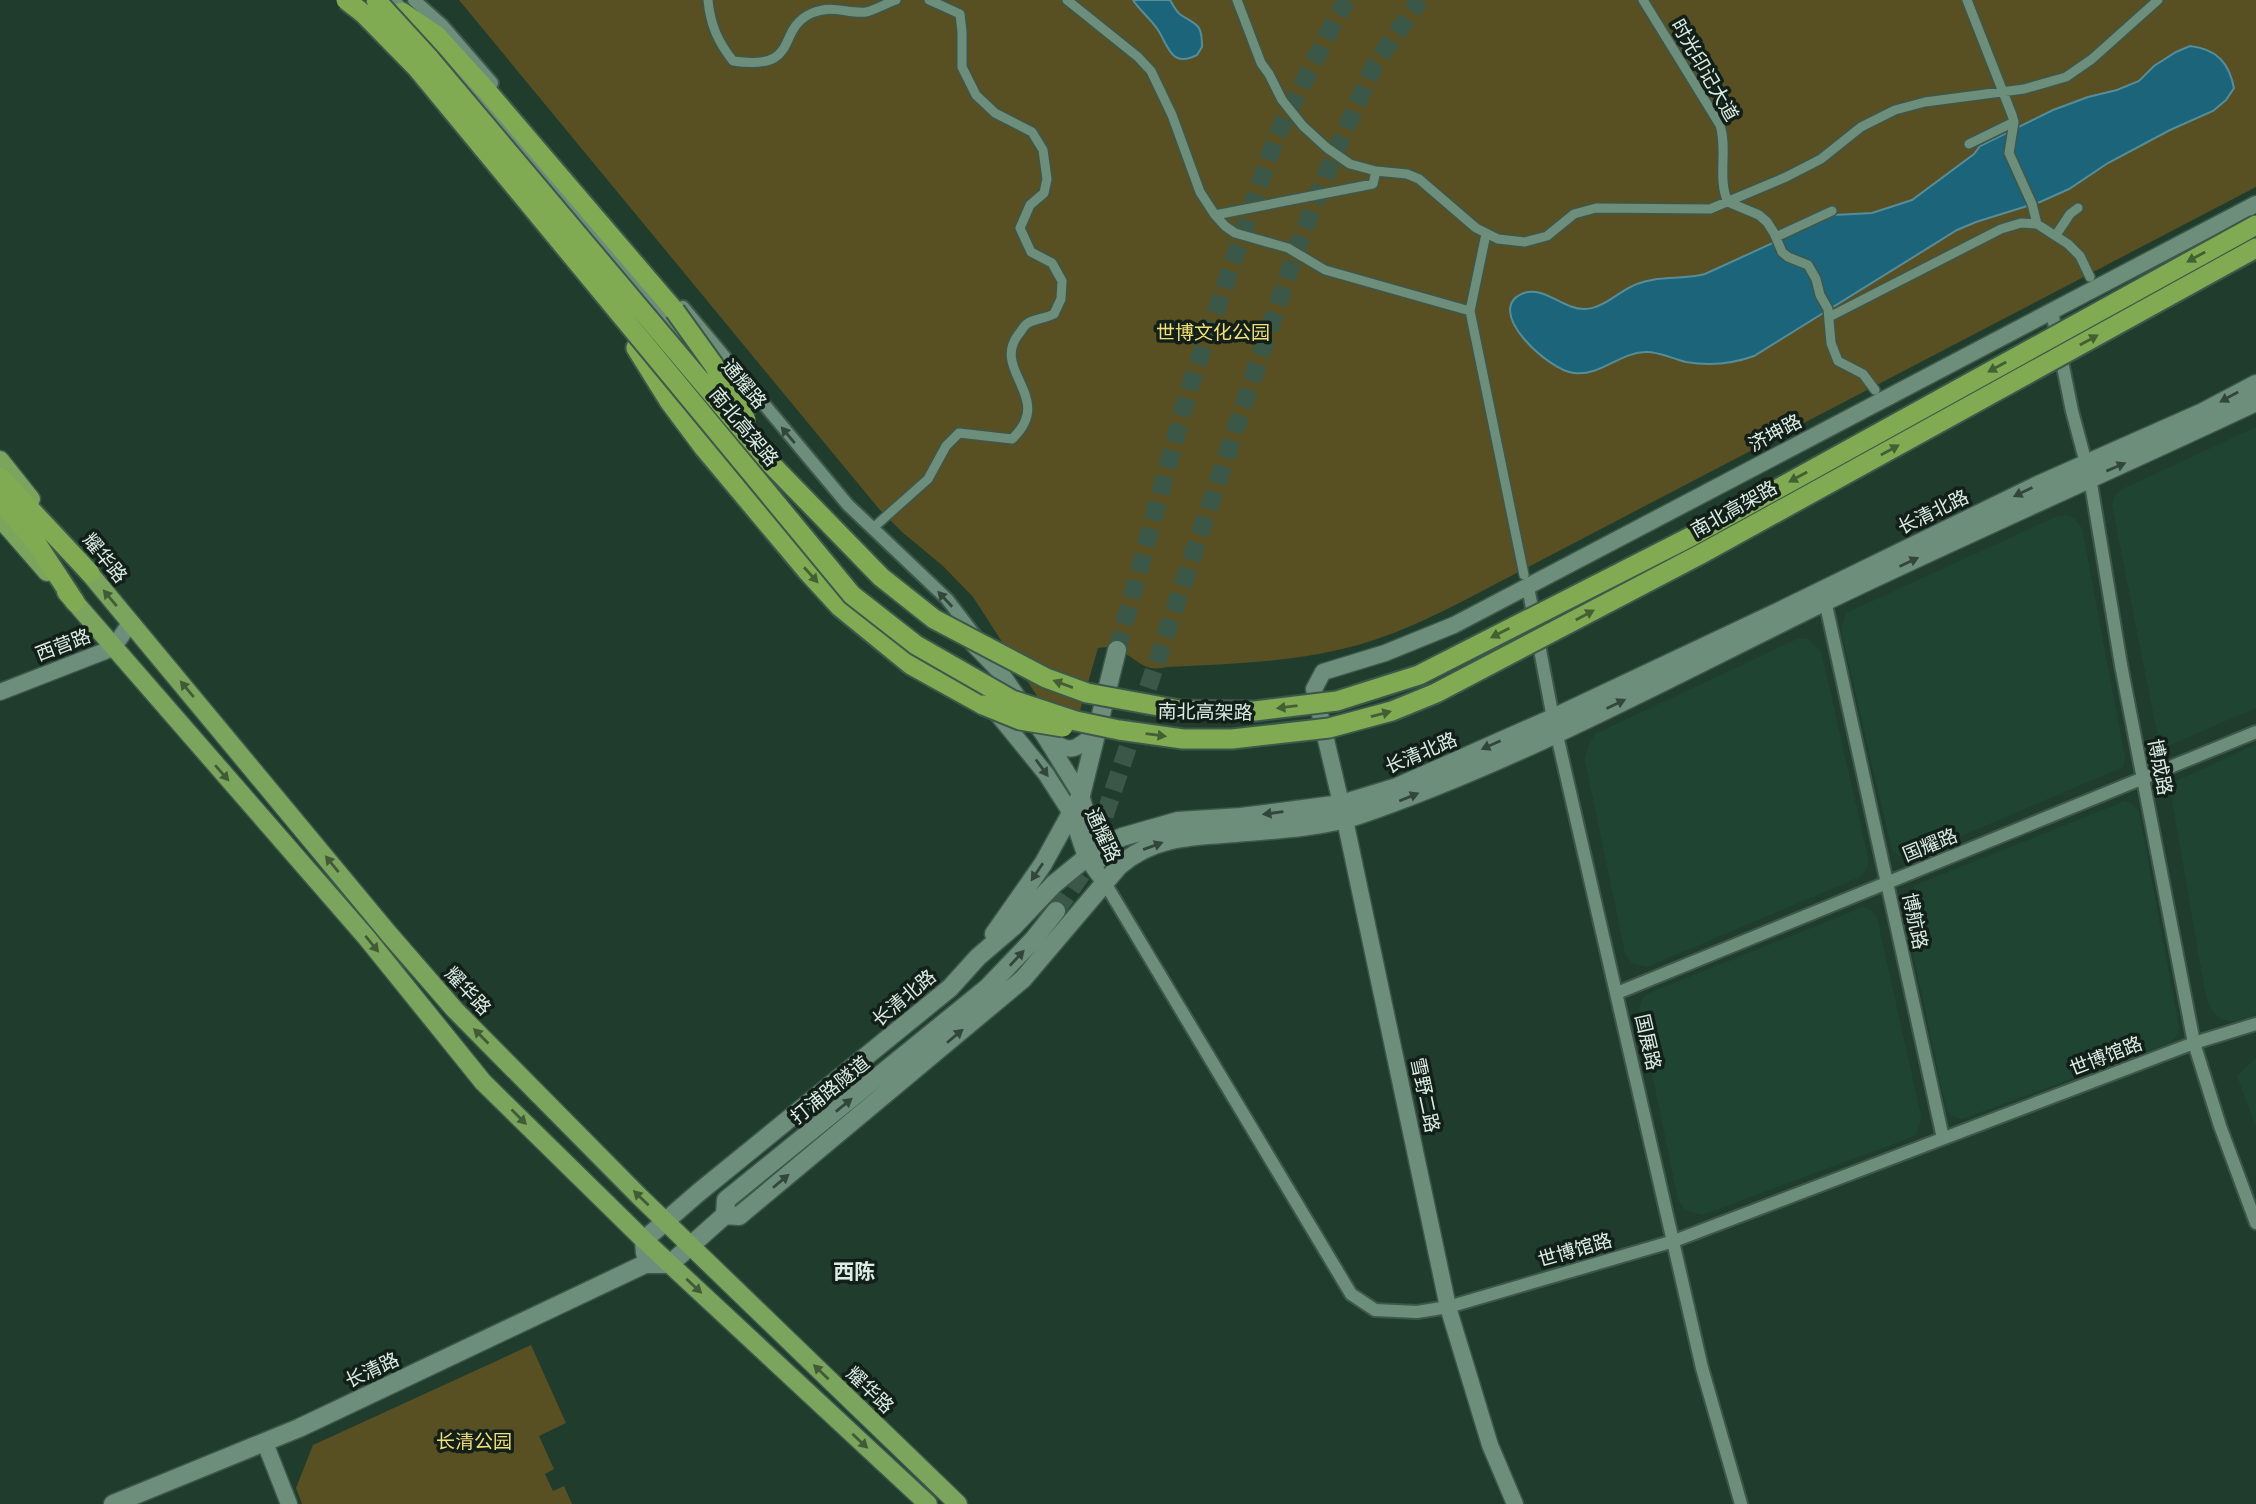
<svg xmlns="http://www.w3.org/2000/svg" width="2256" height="1504" viewBox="0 0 2256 1504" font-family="Rubik,'Noto Sans SC',sans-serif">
  <rect width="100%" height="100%" fill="#1f3c2d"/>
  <path fill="#1f4532" d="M2256,427V708L2170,745L2159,743L2112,505L2115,496L2122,489Z
    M2067,515L2075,519L2082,528L2125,758L2123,767L1907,859L1900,856L1892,851L1842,635V625L1846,613L2055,517Z
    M1797,639H1807L1821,651L1869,862L1866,870L1860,877L1647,967L1632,963L1625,953L1585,760L1588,746L1595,734Z
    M2256,744V1015L2237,1021H2229L2219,1018L2211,1009L2206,997L2170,789L2174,782Z
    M2125,801L2134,805L2139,811L2179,1027L2176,1037L2170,1043L1962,1119L1951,1116L1946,1109L1903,907L1908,894L1915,885Z
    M1863,907L1872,911L1877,918L1921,1116L1920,1125L1915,1136L1702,1215L1685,1210L1678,1200L1639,1009L1642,999L1649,993Z
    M2256,1058V1127L2237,1076Z"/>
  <path fill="#584f23" d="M459,0H2256V187L1509,577C1465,600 1416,627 1368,642C1304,662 1234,664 1167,667C1163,668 1155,669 1151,668C1133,664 1123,643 1098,648L1074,731L1065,735L1059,730L973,597L943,566L902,532L879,509Z
    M531,1345L566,1423L539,1436L554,1469L545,1474L553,1491L564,1486L572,1504H302L296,1488L313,1445Z"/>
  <path fill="#1b6479" stroke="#558d99" stroke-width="2" d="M1133,0H1170C1173,5 1176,12 1181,15C1198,26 1202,24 1202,47L1197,55C1171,68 1169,47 1158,30C1151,19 1140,11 1133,0Z
    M2190,46C2217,49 2229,63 2234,88L2226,100L2213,111L2170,130L2108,163L2069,189L2040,202L1976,222L1957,230L1754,356C1732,364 1710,366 1686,362C1672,359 1659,351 1645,352C1619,353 1601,376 1574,373C1549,371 1481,309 1524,293C1544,286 1564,310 1585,309C1603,309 1620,290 1637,284C1659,275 1683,280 1705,274L1834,215L1872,213L1912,200L1974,154L1980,146L2053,110L2088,97L2117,90L2139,81L2154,66L2176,52Z"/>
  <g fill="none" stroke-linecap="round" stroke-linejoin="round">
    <path stroke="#3b5748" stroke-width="18" stroke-dasharray="18 9" stroke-linecap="butt" d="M1117,650L1189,389L1276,137L1334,22L1347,0
      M1056,911L1088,865L1294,256L1333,157L1375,64L1420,0"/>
    <g stroke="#3d584b" stroke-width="12">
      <path id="pedestrian" d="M708,0C710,24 718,42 733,61C803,71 774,30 812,13C833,4 847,14 866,12C875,10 887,3 896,0
        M1067,0L1138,57L1151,71L1172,115L1200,192L1215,215L1225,226L1235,233L1288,248L1325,270L1470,311
        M1237,0L1261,63L1269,74L1282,100L1303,126L1327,148L1350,164L1376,171L1407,174L1419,179L1476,228L1498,239L1525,242L1547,236L1574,214L1596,208L1710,209L1786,177L1821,159L1861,127L1895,110L1925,102L2024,89L2066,77L2092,59L2158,0
        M1643,0L1720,125C1728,150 1717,179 1728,202L1759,215L1767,222L1774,233L1782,252L1788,257L1808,265L1816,279L1820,295L1828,309L1831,343L1838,361L1863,374L1875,390
        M1967,0L2012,115L2014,122L2009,153L2032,204L2037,224L2068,244L2080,256L2090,277
        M1969,144L2014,122
        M1215,215L1373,184L1376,171
        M1486,234L1470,311L1524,575
        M2056,235L2070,214L2078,208
        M1776,237L1832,211
        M1829,317L2001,229L2021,223L2037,224
        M873,528L928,479L946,446L959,433L1012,439C1056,398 991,371 1018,335C1021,332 1024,325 1028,323C1035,319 1046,318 1054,314L1061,299L1062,281L1052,263L1031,252L1020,228L1030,205L1044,193L1047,179L1043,150L1032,132L995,113L976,95L962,67V32L960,14L929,0"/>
    </g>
    <g stroke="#3d584b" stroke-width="16">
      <path id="minor" d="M414,0L442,25L492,83
        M683,307L848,505L947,599L977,638
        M2052,312L2072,411L2090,478L2121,665L2194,1043L2220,1126L2256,1223
        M1528,587L1553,718L1702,1368L1741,1504
        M1824,596L1943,1138
        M1105,883L1351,1294L1375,1310L1417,1312L1448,1307L1674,1241L2194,1043L2256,1024
        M1617,993L2256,732"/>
    </g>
    <g stroke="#3d584b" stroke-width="19">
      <path id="tertiary" d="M391,0L478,97L720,388
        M685,408L772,511
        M973,644L1001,673L1045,737L1081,795L1100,860
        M0,692L113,648L131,622
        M994,710L1046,774L1071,813L1086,857L1105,883
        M1047,738C1070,754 1075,751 1095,733
        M265,1443L289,1504
        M1515,1504L1490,1445L1448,1307L1345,820L1314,689L1323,672L1385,653L1454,625L2256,204"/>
    </g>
    <g stroke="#3d584b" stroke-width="21">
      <path id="secondary" d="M994,934L1043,864L1081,795L1117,650
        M725,1215L726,1200L987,988L1033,940L1056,911
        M645,1253L644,1240L698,1193L950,988L978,957L1013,927L1054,884L1098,848L1122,837L1178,821L1241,817L1341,804L1397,787L1553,718L1784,609L2038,485L2203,412L2256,384
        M113,1504L299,1428L645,1264H670L725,1215L739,1216L1023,979L1119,866C1153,836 1193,836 1236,833C1273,830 1324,827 1359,815C1519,760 1670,677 1822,603C1965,534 2112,470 2256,402"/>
    </g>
    <g stroke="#3d584b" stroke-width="21">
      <path id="primary" d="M0,460L31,499
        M0,518L47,572
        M81,563L389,934L455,1010L640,1197L958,1504
        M66,592L366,937L483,1082L644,1240L928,1504"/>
    </g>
    <g stroke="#3d584b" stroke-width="23">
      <path id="trunk" d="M402,12L436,35L487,91L675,311
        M636,348L669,401L704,448L807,571L840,607L911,665L983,705
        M0,477L90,573
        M0,501L35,541L75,602"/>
    </g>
    <use href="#pedestrian" stroke="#6e8e7c" stroke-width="9"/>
    <use href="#minor" stroke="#6e8e7c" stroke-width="12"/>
    <use href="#tertiary" stroke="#6e8e7c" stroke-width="16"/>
    <use href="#secondary" stroke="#6e8e7c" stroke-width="18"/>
    <use href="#primary" stroke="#7ba45c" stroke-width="18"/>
    <use href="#trunk" stroke="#80ab52" stroke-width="19"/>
    <g stroke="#3d584b" stroke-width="23" stroke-linecap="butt">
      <path id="trunk-bridge" d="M346,0L364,14L416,67L852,595L916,645L1012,700L1076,721L1119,730L1183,739H1232L1329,728L1392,711L1436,693L1701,554L2256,248
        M376,0L430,59L771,464L881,577L934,619L1046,678L1087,693L1180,710L1255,711L1337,701L1419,675L1692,536L2256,225
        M675,311L713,364L746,420
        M983,705L1020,720L1063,727"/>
    </g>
    <use href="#trunk-bridge" stroke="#80ab52" stroke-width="19"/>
  </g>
  <defs><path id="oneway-solid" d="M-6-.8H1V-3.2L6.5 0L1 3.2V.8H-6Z" transform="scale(1.75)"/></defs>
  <g fill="#445f33">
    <use href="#oneway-solid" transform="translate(2196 257) rotate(151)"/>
    <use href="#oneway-solid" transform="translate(2089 340) rotate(-29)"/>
    <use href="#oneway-solid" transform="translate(1997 367) rotate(151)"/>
    <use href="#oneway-solid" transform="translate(1890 450) rotate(-29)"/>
    <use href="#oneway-solid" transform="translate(1798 477) rotate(151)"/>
    <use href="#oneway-solid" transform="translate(811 575) rotate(48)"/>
    <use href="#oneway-solid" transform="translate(1585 615) rotate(-28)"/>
    <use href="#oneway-solid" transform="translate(1500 633) rotate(153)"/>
    <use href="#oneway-solid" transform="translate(1063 684) rotate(-160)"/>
    <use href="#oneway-solid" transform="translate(1287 707) rotate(173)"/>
    <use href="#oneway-solid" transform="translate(1381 714) rotate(-15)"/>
    <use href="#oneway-solid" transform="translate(1156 735) rotate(7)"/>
  </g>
  <g fill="#33463c">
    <use href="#oneway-solid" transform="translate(2229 397) rotate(151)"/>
    <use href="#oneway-solid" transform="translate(788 435) rotate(-130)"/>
    <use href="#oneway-solid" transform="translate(2116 467) rotate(-23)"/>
    <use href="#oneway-solid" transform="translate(2023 492) rotate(154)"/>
    <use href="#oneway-solid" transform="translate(1909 562) rotate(-25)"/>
    <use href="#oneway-solid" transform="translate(945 599) rotate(-133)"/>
    <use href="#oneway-solid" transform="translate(1616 704) rotate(-26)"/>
    <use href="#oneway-solid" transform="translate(1491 745) rotate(156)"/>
    <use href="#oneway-solid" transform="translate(1042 768) rotate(54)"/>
    <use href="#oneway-solid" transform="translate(1409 797) rotate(-22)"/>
    <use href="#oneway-solid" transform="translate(1273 813) rotate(172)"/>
    <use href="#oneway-solid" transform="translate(1153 846) rotate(-20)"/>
    <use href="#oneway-solid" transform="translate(1037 872) rotate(124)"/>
    <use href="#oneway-solid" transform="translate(1017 958) rotate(-47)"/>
    <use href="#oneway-solid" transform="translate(955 1036) rotate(-40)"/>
    <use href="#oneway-solid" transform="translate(844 1105) rotate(-39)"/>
    <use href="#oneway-solid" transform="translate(781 1181) rotate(-40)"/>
  </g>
  <g fill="#425b37">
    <use href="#oneway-solid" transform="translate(110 598) rotate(-130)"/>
    <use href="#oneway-solid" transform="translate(187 689) rotate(-130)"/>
    <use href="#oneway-solid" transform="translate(222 773) rotate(49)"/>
    <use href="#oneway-solid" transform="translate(332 864) rotate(-129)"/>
    <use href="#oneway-solid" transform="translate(372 944) rotate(51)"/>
    <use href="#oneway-solid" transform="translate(481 1036) rotate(-135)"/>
    <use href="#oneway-solid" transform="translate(519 1117) rotate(45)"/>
    <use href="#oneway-solid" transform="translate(641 1198) rotate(-136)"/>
    <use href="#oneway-solid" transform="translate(694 1286) rotate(43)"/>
    <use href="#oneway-solid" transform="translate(821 1372) rotate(-136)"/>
    <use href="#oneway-solid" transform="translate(860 1441) rotate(43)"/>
  </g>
  <g text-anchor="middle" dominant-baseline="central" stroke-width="7" stroke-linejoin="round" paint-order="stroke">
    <g font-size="19" fill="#dcede3" stroke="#132019">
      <text transform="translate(1705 70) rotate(60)">时光印记大道</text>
      <text transform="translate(744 384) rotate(50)">通耀路</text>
      <text transform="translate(744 427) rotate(50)">南北高架路</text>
      <text transform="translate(1775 433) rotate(-28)">济坤路</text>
      <text transform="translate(1734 509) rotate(-29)">南北高架路</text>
      <text transform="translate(1933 512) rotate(-26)">长清北路</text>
      <text transform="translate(105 558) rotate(51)">耀华路</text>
      <text transform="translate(63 645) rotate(-21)">西营路</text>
      <text transform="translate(1205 712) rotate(1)">南北高架路</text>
      <text transform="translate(1421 753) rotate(-23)">长清北路</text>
      <text transform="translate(2160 767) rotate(79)">博成路</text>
      <text transform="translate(1103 835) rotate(65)">通耀路</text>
      <text transform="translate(1930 845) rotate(-22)">国耀路</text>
      <text transform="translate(1915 921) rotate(78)">博航路</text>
      <text transform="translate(468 991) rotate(47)">耀华路</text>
      <text transform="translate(904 998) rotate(-40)">长清北路</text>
      <text transform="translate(1648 1042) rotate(77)">国展路</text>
      <text transform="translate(2106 1056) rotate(-21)">世博馆路</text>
      <text transform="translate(830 1090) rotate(-39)">打浦路隧道</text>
      <text transform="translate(1425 1095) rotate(78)">雪野二路</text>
      <text transform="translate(1575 1250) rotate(-16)">世博馆路</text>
      <text transform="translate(372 1370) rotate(-25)">长清路</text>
      <text transform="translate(870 1390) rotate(44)">耀华路</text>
    </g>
    <g font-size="19" fill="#f3df78" stroke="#132019">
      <text x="1213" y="332">世博文化公园</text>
      <text x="474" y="1441">长清公园</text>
    </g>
    <g font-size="21" font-weight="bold" fill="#dcede3" stroke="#132019">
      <text x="854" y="1271">西陈</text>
    </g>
  </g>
</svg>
